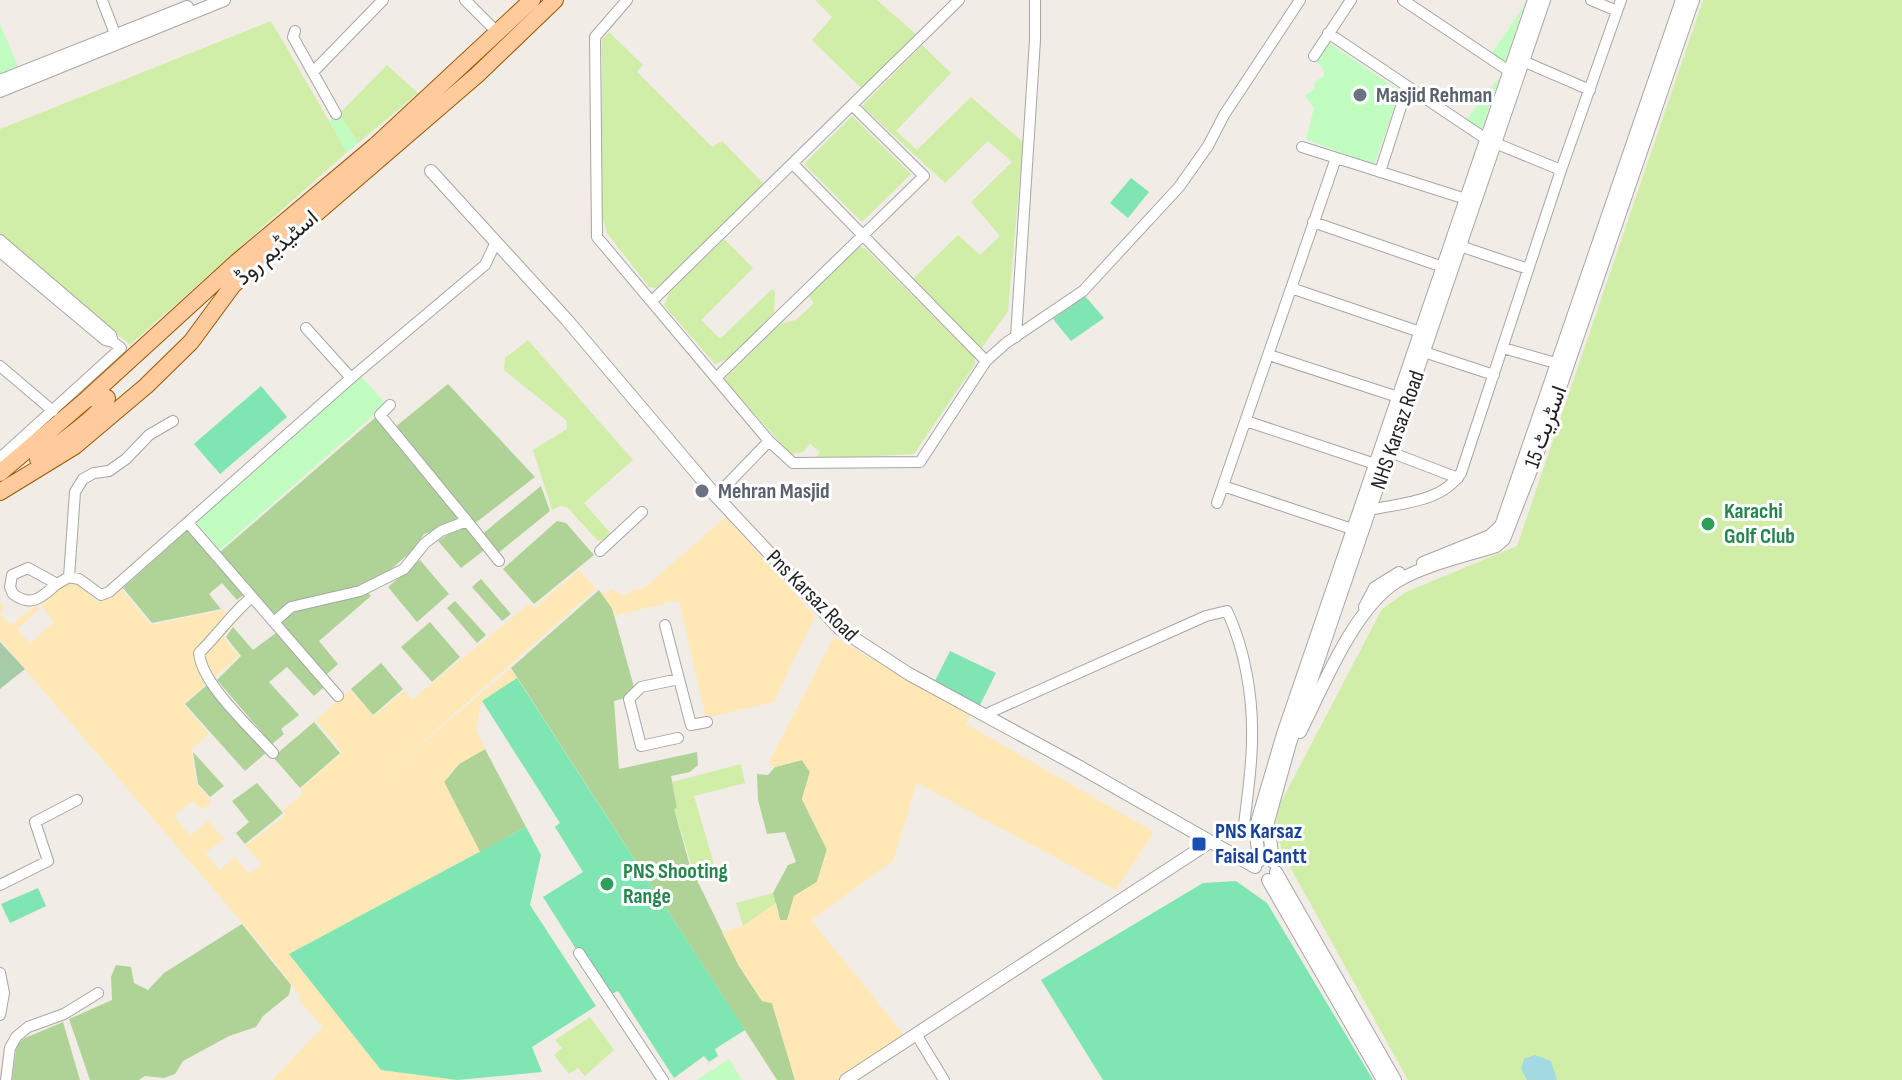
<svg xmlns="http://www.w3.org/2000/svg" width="1902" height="1080" viewBox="0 0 1902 1080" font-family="'Sofia Sans Condensed',Vazirmatn,sans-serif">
  <rect width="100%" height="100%" fill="#f1ece5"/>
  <path fill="#d1eea8" d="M815,0H877L917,35L862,89L812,40L832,17Z
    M1703,0H1902V1080H1408L1284,856L1275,827L1281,802L1382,609L1406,592L1517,546Z
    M271,21L347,152L130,345L0,233V129Z
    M609,32L643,65L637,72L712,147L722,141L764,184L657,288L649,287L607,233L602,215V40Z
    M922,45L951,73L896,131L917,150L971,97L1023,142L1008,311L981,349L913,279L958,235L980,255L1000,236L971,202L1012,162L988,141L945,183L862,106Z
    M387,65L418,93L358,143L339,114Z
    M852,116L911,174L862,222L804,164Z
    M724,239L753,268L701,320L720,339L772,289L775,292L774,313L732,357L715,364L664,305L669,293Z
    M859,247L865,248L975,358V364L914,454L815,459L820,452L810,444L803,452L791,454L723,380L782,323L796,320L814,303L808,296Z
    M528,340L633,460L584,503L612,535L605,541L597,540L567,507L560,506L552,510L533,450L567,429L566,420L504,370L505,358Z
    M741,764L745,783L694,796L716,871L695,877L674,809L677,807L672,782Z
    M773,893L776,903L743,926L736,903Z
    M590,1017L614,1050L585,1076L578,1068L569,1074L554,1055L562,1048L555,1040Z"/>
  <path fill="#afd397" d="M448,384L535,477L474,524L394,428Z
    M377,416L464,521L424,534L413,550L389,571L369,583L274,616L219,553Z
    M541,486L550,511L497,554L481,535Z
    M557,521L566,523L594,555L534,604L503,569Z
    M466,523L487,548L461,568L438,541Z
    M189,529L245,594L237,600L222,583L209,594L221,609L152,623L123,588Z
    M420,560L449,594L417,622L388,587Z
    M481,579L511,614L502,621L472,587Z
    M599,590L612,608L634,687L628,697L614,701L619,769L697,752L698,765L690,772L671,776L677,808L674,809L690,866L739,966L762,1001L772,1003L795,1080H777L511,668Z
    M366,591L371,596L319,641L338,664L326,675L281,623L295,609Z
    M455,601L486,635L477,643L447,608Z
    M430,622L460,657L432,682L401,647Z
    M233,627L253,650L276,633L324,687L314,696L287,667L269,682L299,715L281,729L284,734L272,744L217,680L241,656L226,637Z
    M381,663L403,689L373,715L351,689Z
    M207,685L267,752L245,771L185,704Z
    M314,722L340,753L300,788L273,757Z
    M485,749L526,827L480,852L444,782L459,764Z
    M193,752L224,786L210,797L198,784Z
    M802,760L810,772L802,799L827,849L817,882L794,896L788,920H780L773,893L788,865L796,862L785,832L767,834L758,800L757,774L768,775L775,767Z
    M257,783L283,813L245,844L236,833L249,822L232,801Z
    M242,924L291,985L289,995L263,1016L256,1027L229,1036L183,1061L175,1074L164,1078L145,1076L139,1080H90L69,1019L112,1000L111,977L116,965L131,967L134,983L148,990L164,973Z
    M63,1022L80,1080H12L17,1044L25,1038Z"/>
  <path fill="#ffe8b5" d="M726,517L815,616L774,702L706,718L679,600L614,616L612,608L599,590L606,594L612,589L623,596L633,590L644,588Z
    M579,570L596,589L372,786L511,668L517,678L482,701L476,729L485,749L459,764L444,782L480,852L289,954L381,1070L457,1080H272L323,1027L299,1000L301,997L263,947L0,640V602L4,607L0,614L11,625L36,605L40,608L17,629L30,643L54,622L41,605L58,587L70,581L77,583L98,602L120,588L151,625L222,610L227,612L237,603L244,614L223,637L239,656L183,704L209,734L192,749L196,783L211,801L203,810L193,801L174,816L190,836L208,821L224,839L205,853L220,870L235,857L249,874L262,864L245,846L286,815L283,810L303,794L300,790L342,752L316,720L350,690L374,716L404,691L413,699L529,604L534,608Z
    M834,637L970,715L966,724L1154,832L1116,890L917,783L893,861L811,920L905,1036L839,1080H795L772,1003L762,1001L739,966L722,932L743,926L776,903L780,920H787L794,896L817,882L827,850L802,799L810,772L802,760L775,767L768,764Z"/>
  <path fill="#a5cba7" d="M0,642L25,669L0,689Z"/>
  <path fill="#c1fdc0" d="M1524,6L1505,63L1491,54Z
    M0,24L21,73L0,81Z
    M1326,41L1400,91L1374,165L1306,139L1314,108L1305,96L1315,88L1313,83L1324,76V71L1315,59Z
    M1500,76L1481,131L1465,121Z
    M339,114L358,143L347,152L329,122Z
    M361,376L386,404L220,550L195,521Z
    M729,1059L742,1080H697Z"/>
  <path fill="#7ee5b3" d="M1131,178L1149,192L1128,218L1110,203Z
    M1085,296L1104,318L1071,341L1053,319Z
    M261,386L287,417L220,474L194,444Z
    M950,651L996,673L980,705L934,683Z
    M517,678L745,1030L715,1049L718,1056L709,1062L704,1056L674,1078L618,991L611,994L581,948L576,949L543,897L583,872L555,827L560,823L482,701Z
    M526,827L541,855L530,905L596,1006L532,1047L542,1072L457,1080L381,1070L289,954Z
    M1236,881L1267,903L1373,1080H1103L1041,980L1203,883Z
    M38,888L46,906L10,923L1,904Z"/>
  <path fill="#a3d9e1" d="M1535,1055L1551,1061L1557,1080H1527L1521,1069L1524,1059Z"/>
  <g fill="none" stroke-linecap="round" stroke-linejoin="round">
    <g stroke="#a6a6a6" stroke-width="12">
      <path id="minor" d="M102,0L117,39
        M465,0L498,33
        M627,0L595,37L597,237L769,441L793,463L920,462L986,361L1006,343L1083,291L1179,187L1208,146L1224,115L1300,0
        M1403,0L1509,71
        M1591,0L1617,11
        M295,31L293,37L336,114
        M1328,33L1486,139
        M1314,56L1351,0
        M1523,61L1590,90
        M313,72L383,0
        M1495,143L1561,170L1621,0
        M1302,147L1466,199
        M793,164L986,361
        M1380,172L1407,88
        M1313,222L1443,267
        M0,240L111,335L113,342L121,348L0,458
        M1460,246L1528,269
        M0,252L105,340L113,342
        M1291,288L1426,334
        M652,301L959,0
        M306,328L351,378
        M1016,337L1035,40V0
        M1503,348L1559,364
        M1424,352L1494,375
        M1269,355L1404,399
        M0,366L53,411
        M716,378L924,176L853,106
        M390,405L380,415L467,521
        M1246,421L1375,464
        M1390,452L1458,478
        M1223,486L1358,531
        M716,496L769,441
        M1217,503L1336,158
        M1370,510C1402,503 1442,502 1461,473L1561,170
        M188,523L338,696
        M600,551L642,512
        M69,577L75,492L83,479L94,473L109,471L126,459L149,435L173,421
        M57,584C42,597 32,608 13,594L10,587L12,575L28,568L57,584L69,577L79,579L101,595L109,592L351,378L485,265L496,242
        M252,597C231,614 218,635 199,653C202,685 252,729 273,753
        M274,622L291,607L360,591L404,569L425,543L441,531L467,521L499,561
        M665,625L679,679
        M984,715L1206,616L1227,611C1245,649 1253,697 1252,739C1252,768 1247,797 1244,826L1256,836
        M678,738L641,746L629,699L641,687L679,679L691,725L707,722
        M0,885L48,861L35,822L77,800
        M579,953L663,1080
        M0,973L4,993L0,1015
        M916,1034L944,1080
        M6,1080L10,1048L16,1037L28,1027L64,1014L98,993"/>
    </g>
    <g stroke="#a6a6a6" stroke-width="14">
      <path id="tertiary" d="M0,81L187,7
        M0,91L224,0
        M431,171L567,320L716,496L840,629L909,674L1078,766L1255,867
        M1423,563L1490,536L1501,526L1682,0
        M1365,607L1375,588L1399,573
        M1300,732C1323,687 1353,610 1396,582C1423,565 1465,556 1496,546L1504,539L1537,455L1693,0
        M1259,861L1256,833L1258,819L1283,734L1534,0
        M1273,862L1268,822L1290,743L1544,0
        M1276,872L1395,1080
        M1268,880L1383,1080
        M846,1080L1210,842"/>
    </g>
    <g stroke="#9b5800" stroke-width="18">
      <path id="primary" d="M38,459C53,447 103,415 107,398L100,395L87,399
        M0,473L87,399L237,262L375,146L532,0
        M0,492L75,446L146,386L191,342L233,285L477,75L555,0"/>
    </g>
    <use href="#minor" stroke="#fff" stroke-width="10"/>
    <use href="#tertiary" stroke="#fff" stroke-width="12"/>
    <use href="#primary" stroke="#ffca9c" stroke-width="16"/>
  </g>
  <g fill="#6b7280" stroke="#fff" stroke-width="3">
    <circle cx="1360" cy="95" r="8"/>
    <circle cx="702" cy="491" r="8"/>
  </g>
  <g fill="#2e9e5b" stroke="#fff" stroke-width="3">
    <circle cx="1708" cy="524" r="8"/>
    <circle cx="607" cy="884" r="8"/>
  </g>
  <rect fill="#1a4fb4" stroke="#fff" stroke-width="3" x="1191" y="836" width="16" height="16" rx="4"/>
  <g text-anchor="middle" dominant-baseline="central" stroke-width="6" stroke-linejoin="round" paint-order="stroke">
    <g font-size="22" font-weight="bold" fill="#5b616d" stroke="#fff" text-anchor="start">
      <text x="1376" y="95">Masjid Rehman</text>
      <text x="718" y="491">Mehran Masjid</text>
    </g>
    <g font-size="22" fill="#1f1f1f" stroke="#fff">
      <text transform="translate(277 248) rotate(-41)">اسٹیڈیم روڈ</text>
      <text transform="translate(1546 427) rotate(-70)">اسٹریٹ 15</text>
      <text transform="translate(1398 430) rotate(-71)">NHS Karsaz Road</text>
      <text transform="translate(812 596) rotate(45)">Pns Karsaz Road</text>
    </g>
    <g font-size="22" font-weight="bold" fill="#27864d" stroke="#fff" text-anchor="start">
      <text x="1724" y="511">Karachi<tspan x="1724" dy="25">Golf Club</tspan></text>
      <text x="623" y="871">PNS Shooting<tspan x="623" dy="25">Range</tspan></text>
    </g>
    <g font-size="22" font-weight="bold" fill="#164399" stroke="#fff" text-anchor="start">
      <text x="1215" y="831">PNS Karsaz<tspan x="1215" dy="25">Faisal Cantt</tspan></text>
    </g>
  </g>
</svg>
